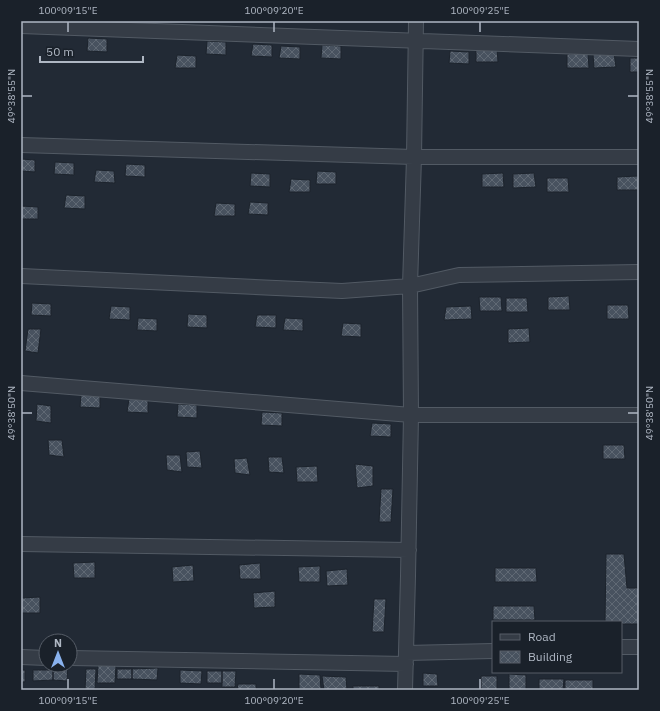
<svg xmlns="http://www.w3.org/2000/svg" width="660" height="711" viewBox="0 0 660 711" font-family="'IBM Plex Sans',sans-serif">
  <defs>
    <pattern id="building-cross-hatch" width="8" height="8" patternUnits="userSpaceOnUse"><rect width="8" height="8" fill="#48525f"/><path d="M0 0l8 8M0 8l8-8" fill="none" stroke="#606974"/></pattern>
  </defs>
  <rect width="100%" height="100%" fill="#222a35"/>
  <path fill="url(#building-cross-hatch)" stroke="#1c232c" d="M88,38L107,39V52L87,51Z
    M207,41L226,42V55L206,54Z
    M253,44L272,45V57L251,56Z
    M322,45L341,46V59L321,58Z
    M281,46L300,47V59L279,58Z
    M476,48H497L498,62H476Z
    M450,51L469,52V64L449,63Z
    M588,53L589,68H567V54Z
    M614,53L616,67L594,68L593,54Z
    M177,55L196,56V68H175Z
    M630,58H639V72H630Z
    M21,159L35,160V172L21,171Z
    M55,162L74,163V175L54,174Z
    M126,164L145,165V177L125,176Z
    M96,170L114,171L115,183L94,182Z
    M317,171L336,172V184H316Z
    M251,173L270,174V187L250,186Z
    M503,173L504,187H482V174Z
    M534,173L536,187L513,188V174Z
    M638,176L639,190H617V177Z
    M547,178H568L569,192H547Z
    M291,179L310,180V192H289Z
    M66,195L85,196V209L64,208Z
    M250,202L268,203V215L248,214Z
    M216,203L235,204V216H214Z
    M21,206L38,207V219H21Z
    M569,296L570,310H548V297Z
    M479,297H501L502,311H480Z
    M506,298H527L528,312H506Z
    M32,303L51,304V316L31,315Z
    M607,305H628L629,319H607Z
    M111,306L130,307V320L109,319Z
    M471,306L472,319L444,320L446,307Z
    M188,314L207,315V328L187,327Z
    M257,315H276V328L255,327Z
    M138,318L157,319V331L137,330Z
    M285,318L303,319V331L283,330Z
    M343,323L361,324V337L341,336Z
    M529,328L530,342L508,343V329Z
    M28,329H41L38,353L25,351Z
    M81,395L100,396V408L80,407Z
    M129,399L148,400V413L127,412Z
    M37,404L51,406V423L36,421Z
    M178,404L197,405V418L177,417Z
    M262,412L282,413V426L261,425Z
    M372,423L391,424V437L370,436Z
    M48,440H62L64,457L49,455Z
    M603,445H624L625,459H603Z
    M200,451L202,468L187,467L186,452Z
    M166,455H180L182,472L167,470Z
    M268,457H282L284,473L269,472Z
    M247,458L250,475L235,473L234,459Z
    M355,464L373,466V486L357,488Z
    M317,466L318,482H297L296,467Z
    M381,489H393L391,522H379Z
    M606,554H624L627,588H639V624H621V622H605Z
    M95,562V578H74L73,563Z
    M260,563L261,579H240L239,565Z
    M193,565L194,581L173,582L172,567Z
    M320,566V582H299L298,567Z
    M495,568H536L537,582H495Z
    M347,569L348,585L327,586L326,571Z
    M275,591V607L254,608L253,593Z
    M40,597V613H21V598Z
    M374,599H386L384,632H372Z
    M493,606H534L535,620H493Z
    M53,665H68L67,681L53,680Z
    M98,665H116L115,683H97Z
    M158,668L157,680L132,679V669Z
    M86,669H96L95,690H85Z
    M117,669H132V679H117Z
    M21,670H25V682H21Z
    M33,670H53V680L33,681Z
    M180,670L202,671L201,684L180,683Z
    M207,671H222V683H207Z
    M222,671H236L235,687H222Z
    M423,673L437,674L438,686H423Z
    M299,674L320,675L321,689H299Z
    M509,674L526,675V690H509Z
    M322,676L346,677L347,690H324Z
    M481,676H497V690H481Z
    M539,679H564L563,690H539Z
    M565,680H593V690H565Z
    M238,684H256V690H237Z
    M353,686H379V690H353Z
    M99,688L127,689V690H99Z"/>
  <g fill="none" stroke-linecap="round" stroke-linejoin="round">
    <g stroke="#525a64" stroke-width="16">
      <path id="street" d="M21,26L639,49
        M21,145L414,157H639
        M21,276L342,291L410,286L459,275L639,272
        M21,383L411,415H639
        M21,544L409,550
        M621,647H639
        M406,653L493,651
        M21,657L46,658
        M70,658L406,664
        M405,690L408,576L411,415L410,286L414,157L416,21"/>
    </g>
    <use href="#street" stroke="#353c46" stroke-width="14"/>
  </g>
  <path fill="none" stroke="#afb7c3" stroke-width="1.5" d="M68,22V32M274,22V32M480,22V32M22,96H32M628,96H638M22,413H32M628,413H638M68,679V689M274,679V689M480,679V689"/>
  <rect width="660" height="711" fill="none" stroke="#1a212a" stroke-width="44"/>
  <rect x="492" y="621" width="130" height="52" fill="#1a212a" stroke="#565d67"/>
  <rect x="500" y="634" width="20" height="6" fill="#353c46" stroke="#565d67"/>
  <text x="528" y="641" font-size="12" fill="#afb7c3">Road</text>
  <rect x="500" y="651" width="20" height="12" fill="url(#building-cross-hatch)" stroke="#565d67"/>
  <text x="528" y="661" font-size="12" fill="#afb7c3">Building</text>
  <g transform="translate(58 653)"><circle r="19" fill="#1a212a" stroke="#565d67"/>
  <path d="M0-3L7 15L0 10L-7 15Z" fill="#89b2ee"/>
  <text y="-6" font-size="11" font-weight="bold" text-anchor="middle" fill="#afb7c3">N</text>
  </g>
  <path d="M40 56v6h103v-6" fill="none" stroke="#afb7c3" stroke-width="2"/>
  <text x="46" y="56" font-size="12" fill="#afb7c3" stroke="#1a212a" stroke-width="3" paint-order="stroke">50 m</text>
  <rect x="22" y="22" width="616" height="667" fill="none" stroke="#afb7c3" stroke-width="1.5"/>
  <g font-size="10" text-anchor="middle" fill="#afb7c3">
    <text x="68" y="14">100°09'15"E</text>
    <text x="274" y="14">100°09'20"E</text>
    <text x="480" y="14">100°09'25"E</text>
    <text transform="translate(11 96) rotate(-90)" y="4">49°38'55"N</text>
    <text transform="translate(649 96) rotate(-90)" y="4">49°38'55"N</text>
    <text transform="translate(11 413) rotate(-90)" y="4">49°38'50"N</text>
    <text transform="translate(649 413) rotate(-90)" y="4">49°38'50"N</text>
    <text x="68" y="704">100°09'15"E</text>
    <text x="274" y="704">100°09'20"E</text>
    <text x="480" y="704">100°09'25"E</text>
  </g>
</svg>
